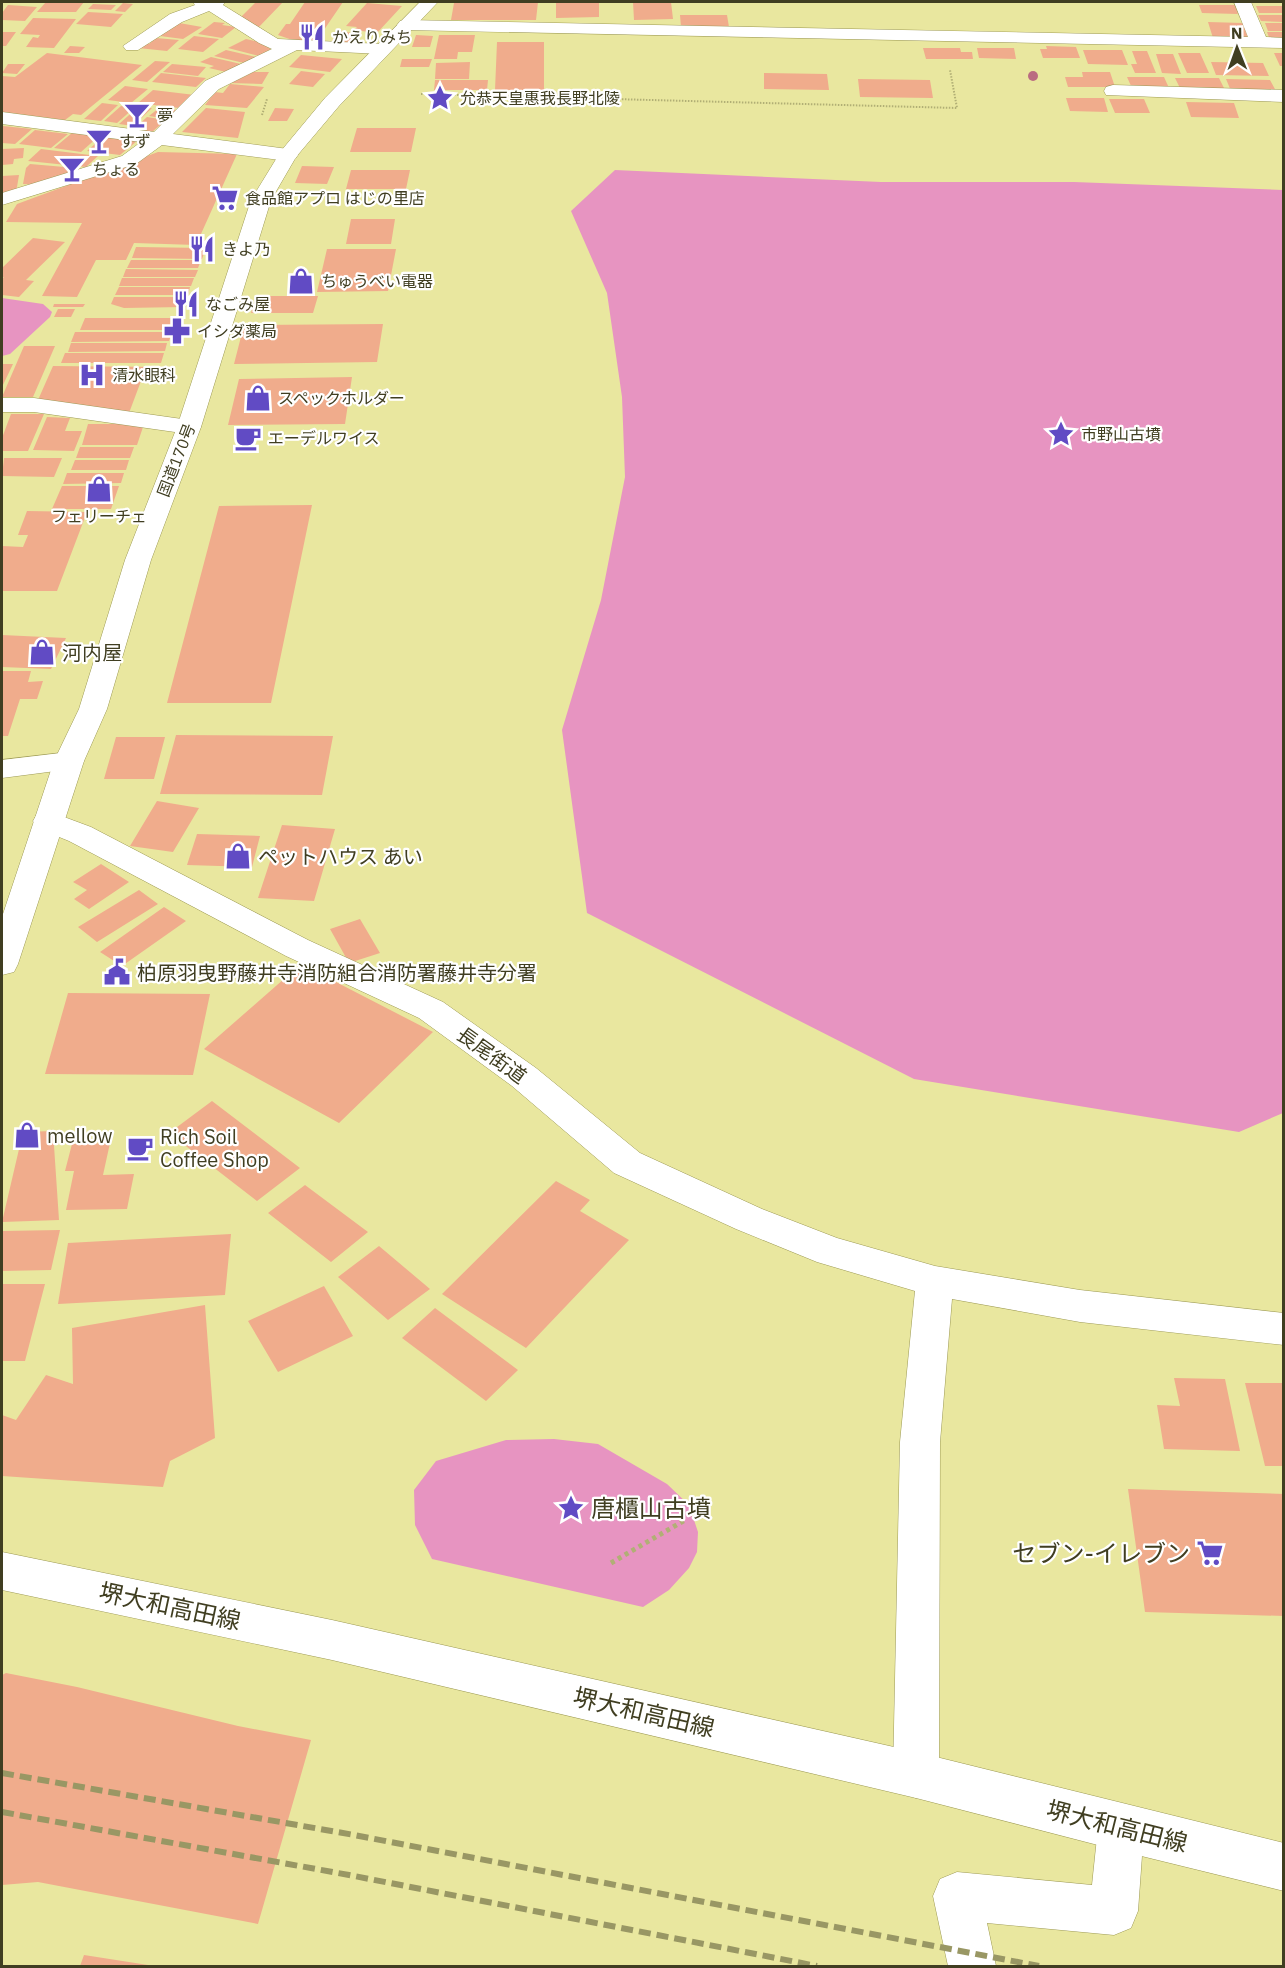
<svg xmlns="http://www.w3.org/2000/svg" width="1285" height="1968" viewBox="0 0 1285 1968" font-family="'IBM Plex Sans','Noto Sans JP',sans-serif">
  <rect width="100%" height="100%" fill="#e9e79f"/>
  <path fill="#e794c1" d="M615,170L881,182H1074L1283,190V1113L1239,1132L914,1079L587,913L562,730L601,600L625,477L622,397L607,293L571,211Z
    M2,298L43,304L52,312L50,317L10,354L2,356Z
    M554,1439L598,1444L667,1484L689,1505L698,1532L697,1552L689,1568L669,1590L643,1607L432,1559L415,1525L414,1490L436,1461L506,1440Z"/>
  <path fill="#f0ac8c" d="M46,2H84L76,12H37Z
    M256,2H283L257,29L240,18Z
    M305,2H343L315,43L298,42L278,35L286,24H290Z
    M463,2H538L536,20H451L454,3Z
    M556,2H599V17L556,18Z
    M633,2H671L673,19L634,20Z
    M123,3L133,4L125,12L115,11Z
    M367,3L402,6L377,33L354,30L357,27L346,26Z
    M93,4L116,5L111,10L88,9Z
    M8,5L37,7L25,21L2,20V13Z
    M1199,5H1235L1238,14L1202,13Z
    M1256,6H1284V13H1259Z
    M88,12L123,14L111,27L76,24Z
    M680,15H727L729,27H681Z
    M1258,15H1284V22L1261,21Z
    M33,18L76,19L54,48L26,47L33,37L38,38L40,35L20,34Z
    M214,22L225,23L222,25L236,27L222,38L198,34Z
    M1208,22L1243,23L1249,39L1213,38Z
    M179,23L202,27L183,39L160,36Z
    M1265,23H1284V31H1268Z
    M338,30L356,34L350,44L331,43Z
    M2,32H16L6,46H2Z
    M1267,32H1284V40H1270Z
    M416,35L433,36L430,47H412Z
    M439,35H475L472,52H458L457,59H434Z
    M194,36L219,39L203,52L178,49Z
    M156,38L179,40L167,51L138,48L143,44H149Z
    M246,39L260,42L271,49L259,56L228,48Z
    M497,42H544V90H495Z
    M70,46L85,47L79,53H64Z
    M1046,46L1076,47L1080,58H1043L1040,49H1047Z
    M923,48H960L961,52H972L973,59H926Z
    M977,48H1014L1016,59L979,58Z
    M226,50L256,57L244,63L214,56Z
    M1083,50H1122L1128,65L1088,64Z
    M1132,51H1147L1156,73H1135L1131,64H1137Z
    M47,53L142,65L81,115L73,114L65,120L2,112V76L15,77Z
    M1178,53H1200L1209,73H1187Z
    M1274,53H1284V66H1280Z
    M1156,54H1173L1181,74L1162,73Z
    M301,55L342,59L330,72L289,67Z
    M211,57L241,64L226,72L209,68L214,66L200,62Z
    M402,59H432L429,67H400Z
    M155,61L170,62L147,82L132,80Z
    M470,62L469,79H435L436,63Z
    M1211,62L1263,63L1269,76L1216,75Z
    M8,64H25L17,74L2,73Z
    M172,64L206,67L198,76L163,72Z
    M301,71L325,74L313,87L289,84Z
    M249,72H269L262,84L228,83Z
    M1082,72H1110L1115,87H1068L1065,77H1083Z
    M161,73L206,78L196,87L152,82Z
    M764,73L827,74L829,90L764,89Z
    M1127,77H1164L1169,88H1132Z
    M1175,78H1219L1224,88H1180Z
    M858,79L930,80L933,98L860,97Z
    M1226,79L1270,80L1276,91H1231Z
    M435,80H488L487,90H434Z
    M230,84L264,87L247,108L205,105L215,92L223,93Z
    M125,86L148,89L131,103L108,100Z
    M153,90L195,95L179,108L138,103Z
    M1066,98H1104L1108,112L1070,111Z
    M1109,99H1144L1150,113H1115Z
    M1186,102L1234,103L1239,118L1191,117Z
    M102,103L118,105L101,121L84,119Z
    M121,106L134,108L117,123L104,121Z
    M138,107L152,108L133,126L119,124Z
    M159,108L178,110L168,119L149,116Z
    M206,108L245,112L238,138L182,132Z
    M275,108L294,109L287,121H268Z
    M147,117L166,120L152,132L134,129Z
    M3,126L32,129L15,144L2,143Z
    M357,128H416L411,152H350Z
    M35,130L68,134L51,148L19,144Z
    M72,133L99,136L81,152L54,148Z
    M103,137L137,141L120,155L87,151Z
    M24,148L23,158L14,159L13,164L2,165V149Z
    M41,149L98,156L86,167L28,161Z
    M158,152L237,154L196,245L134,243L126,260H96L77,297L42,296L82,223L6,222L17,204Z
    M30,164L76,168L68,176L42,185L23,184L26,168Z
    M302,166L334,167L327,184L295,183Z
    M351,170H410L406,189H346Z
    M19,175L16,193H2V176Z
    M351,219H395L391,244H346Z
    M33,238L65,242L26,280L34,281L19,297L2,295V279L4,277H2V268Z
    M136,247L206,248L202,259L132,258Z
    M327,249H396L388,291L317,292Z
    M131,260H201L198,268H127Z
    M126,269L198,270L195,277H123Z
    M122,278H194L191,286H119Z
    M119,287H190L188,295H115Z
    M256,296H318L313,313H251Z
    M114,297H187L183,307L124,308L111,304Z
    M54,304H85L83,307H53Z
    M58,309H75L71,317H54Z
    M85,318H181L177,330H80Z
    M383,324L377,362L234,364L244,325Z
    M75,332H172L169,341L71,342Z
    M71,343H167L165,351L68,352Z
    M24,346H55L33,397H2Z
    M65,353H164L161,363H61Z
    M2,364H13L2,387Z
    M53,366L160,367L144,373L129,413L38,400Z
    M352,377L345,424L228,425L239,379Z
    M11,414H44L28,451H2V438Z
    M47,417L70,418L65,431H82L74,451L33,450Z
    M88,424H129L143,427L137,445H82Z
    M80,447H134L130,458H76Z
    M4,458H62L54,477L2,476Z
    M75,460H129L126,470H71Z
    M67,473H124L121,483L63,484Z
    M62,486H119L111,509H52Z
    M312,505L271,703H167L219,506Z
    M27,511L87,512L57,591H2V546L23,547L28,535H18Z
    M2,635L66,638L51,669L2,667Z
    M2,671H31L28,682L43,681L37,699H20L8,736H2Z
    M176,735L333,736L322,795L160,794Z
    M116,737H165L154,779H104Z
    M157,801L199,808L173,852L130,846Z
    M282,825L335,829L314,901L258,898Z
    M197,834L260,836L252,867L187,865Z
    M101,864L129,882L89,909L74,899L87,890L73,882Z
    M139,890L158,904L97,942L78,927Z
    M164,907L186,921L122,966L100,952Z
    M360,919L380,953L349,963L330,929Z
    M301,964L433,1032L339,1123L204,1049Z
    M68,993L210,994L193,1075L45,1074Z
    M212,1101L300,1168L257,1201L169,1133Z
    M53,1131L59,1220L2,1222L23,1132Z
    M110,1143L103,1175L134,1174L127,1209L66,1210L74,1171H65L72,1144Z
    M556,1181L590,1200L580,1211L629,1240L526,1348L442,1294Z
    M305,1185L368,1232L331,1262L268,1213Z
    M60,1230L51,1270L2,1271V1231Z
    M231,1234L225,1295L58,1304L68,1243Z
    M379,1246L430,1289L388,1320L338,1277Z
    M2,1284H45L25,1361H2Z
    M324,1286L353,1336L278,1372L248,1321Z
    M205,1305L215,1438L170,1461L163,1487L2,1476V1415L16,1420L46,1375L73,1384L72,1328Z
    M435,1308L518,1370L486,1401L402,1338Z
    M1174,1378L1225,1379L1240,1451L1164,1449L1157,1405L1180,1406Z
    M1245,1383H1284V1466H1265Z
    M1128,1489L1284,1494V1616L1145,1612Z
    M6,1673L77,1687L238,1726L311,1740L258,1924L38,1882L2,1885V1675Z
    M84,1955L148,1965V1966H80Z"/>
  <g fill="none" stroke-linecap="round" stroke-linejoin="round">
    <g stroke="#9d9a55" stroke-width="1">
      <path id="minor" d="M193,2H225L223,5L278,39L382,44L388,45L391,49L388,53L382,54L297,50L219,89L173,134L288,149L295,151L298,155L295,159L288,161L162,145L136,164L2,205V193L122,156L141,142L2,124V112L154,132L205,81L272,49L259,43L209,11L182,22L138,50H126L123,46L170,14L195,5Z
        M1234,2H1251L1266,37L1284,38V48L406,30L400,29L397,25L400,21L406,20L1248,37Z
        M1113,85L1284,90V102L1106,95L1104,91L1106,87Z
        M2,398H34L189,420L197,422L201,427L197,432L189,434L34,412H2Z
        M69,752L79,754L84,761L79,768L2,778V760Z
        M48,811L91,827L308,940L443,1002L536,1068L640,1153L762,1209L837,1238L935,1266L1080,1290L1284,1313V1345L1080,1322L952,1299L940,1442L939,1775L932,1791L916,1798L900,1791L893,1775L900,1442L915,1291L817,1262L736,1229L614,1173L512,1086L419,1018L286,956L69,841L37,828L33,821L37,814Z
        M1121,1805L1138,1811L1144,1828L1138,1911L1131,1928L1114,1935L987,1923L996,1966H948L933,1896L940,1879L957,1872L1092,1885L1098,1828L1104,1811Z"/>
    </g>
    <g stroke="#9d9a55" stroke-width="1">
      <path id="major" d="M2,1552L332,1620L916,1752L1284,1843V1891L1121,1851L916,1798L332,1660L2,1590Z"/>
    </g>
    <g stroke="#9d9a55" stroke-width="1">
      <path id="highway" d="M420,2H438L339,106L296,157L271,200L201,427L151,560L107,709L84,761L18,964L14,972L2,975V917L54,761L79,709L125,560L177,427L251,200L281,151L325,98Z"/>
    </g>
    <path stroke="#b1af75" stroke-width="2" stroke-dasharray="1.5 1.5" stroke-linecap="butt" d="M421,94L957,108L950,70
      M262,115L267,99"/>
    <path stroke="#b1af75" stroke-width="5" stroke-dasharray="4 4" stroke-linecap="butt" d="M611,1563L685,1520"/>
    <use href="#minor" fill="#fff" fill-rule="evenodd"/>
    <use href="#major" fill="#fff" fill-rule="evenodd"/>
    <use href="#highway" fill="#fff" fill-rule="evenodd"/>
    <path stroke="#999764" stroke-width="6" stroke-dasharray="12 6" stroke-linecap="butt" d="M2,1773L354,1835L1039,1966
      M2,1812L349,1875L817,1966"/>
  </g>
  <circle fill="#ba6c81" cx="1033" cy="76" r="5"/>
  <defs>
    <g id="restaurant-bare" transform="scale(2.07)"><path d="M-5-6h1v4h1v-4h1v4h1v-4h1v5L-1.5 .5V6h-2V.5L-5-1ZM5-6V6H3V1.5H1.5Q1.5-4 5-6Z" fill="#614bc4" stroke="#fff" stroke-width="2.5" paint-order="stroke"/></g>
    <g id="sight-bare" transform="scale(2.07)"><path d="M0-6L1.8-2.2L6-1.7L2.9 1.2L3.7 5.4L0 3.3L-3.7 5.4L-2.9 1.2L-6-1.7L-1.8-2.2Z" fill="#614bc4" stroke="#fff" stroke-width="2.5" paint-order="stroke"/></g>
    <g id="bar-bare" transform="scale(2.07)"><path d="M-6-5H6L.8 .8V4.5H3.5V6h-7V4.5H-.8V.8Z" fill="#614bc4" stroke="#fff" stroke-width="2.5" paint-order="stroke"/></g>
    <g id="supermarket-bare" transform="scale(2.07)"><path d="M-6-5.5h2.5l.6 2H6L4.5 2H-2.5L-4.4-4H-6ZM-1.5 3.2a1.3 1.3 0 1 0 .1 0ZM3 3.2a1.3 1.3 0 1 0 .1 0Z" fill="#614bc4" stroke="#fff" stroke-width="2.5" paint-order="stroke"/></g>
    <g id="shop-bare" transform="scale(2.07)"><path d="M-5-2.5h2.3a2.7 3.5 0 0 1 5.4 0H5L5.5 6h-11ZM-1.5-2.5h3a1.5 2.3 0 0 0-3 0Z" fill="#614bc4" stroke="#fff" stroke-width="2.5" paint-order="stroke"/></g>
    <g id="pharmacy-bare" transform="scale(2.07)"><path d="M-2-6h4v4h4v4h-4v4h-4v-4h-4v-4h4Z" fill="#614bc4" stroke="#fff" stroke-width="2.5" paint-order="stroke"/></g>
    <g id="hospital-bare" transform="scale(2.07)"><path d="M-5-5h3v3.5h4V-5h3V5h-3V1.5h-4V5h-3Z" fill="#614bc4" stroke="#fff" stroke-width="2.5" paint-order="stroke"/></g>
    <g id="cafe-bare" transform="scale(2.07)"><path d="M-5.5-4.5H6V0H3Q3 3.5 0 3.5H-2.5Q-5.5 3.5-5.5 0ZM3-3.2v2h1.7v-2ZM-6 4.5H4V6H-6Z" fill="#614bc4" stroke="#fff" stroke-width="2.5" paint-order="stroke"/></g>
    <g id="civic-bare" transform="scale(2.07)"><path d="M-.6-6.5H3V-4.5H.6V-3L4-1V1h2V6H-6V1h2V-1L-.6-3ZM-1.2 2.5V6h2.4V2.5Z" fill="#614bc4" stroke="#fff" stroke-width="2.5" paint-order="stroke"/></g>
  </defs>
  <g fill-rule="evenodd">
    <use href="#restaurant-bare" x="312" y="37"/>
    <use href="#sight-bare" x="440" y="98"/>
    <use href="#bar-bare" x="137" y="115"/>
    <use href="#bar-bare" x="99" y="141"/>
    <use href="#bar-bare" x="72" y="169"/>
    <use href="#supermarket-bare" x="225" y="198"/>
    <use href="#restaurant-bare" x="202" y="249"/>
    <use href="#shop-bare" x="301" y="281"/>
    <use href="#restaurant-bare" x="186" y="304"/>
    <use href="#pharmacy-bare" x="177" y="331"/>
    <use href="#hospital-bare" x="92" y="375"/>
    <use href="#shop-bare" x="258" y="398"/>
    <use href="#sight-bare" x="1061" y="434"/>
    <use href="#cafe-bare" x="248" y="438"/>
    <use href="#shop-bare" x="99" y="489"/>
    <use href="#shop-bare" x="42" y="652"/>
    <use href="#shop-bare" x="238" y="856"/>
    <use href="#civic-bare" x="117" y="972"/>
    <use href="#shop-bare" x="27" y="1135"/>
    <use href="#cafe-bare" x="140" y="1148"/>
    <use href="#sight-bare" x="571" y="1508"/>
    <use href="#supermarket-bare" x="1210" y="1553"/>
  </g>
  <g text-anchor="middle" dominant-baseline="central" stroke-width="4.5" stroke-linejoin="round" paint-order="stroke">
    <g font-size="16" fill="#403e21" stroke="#fff" text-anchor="start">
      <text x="332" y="37">かえりみち</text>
      <text x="460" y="98">允恭天皇惠我長野北陵</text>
      <text x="157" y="115">夢</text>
      <text x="119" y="141">すず</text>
      <text x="92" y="169">ちょる</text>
      <text x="245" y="198">食品館アプロ はじの里店</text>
      <text x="222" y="249">きよ乃</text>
      <text x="321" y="281">ちゅうべい電器</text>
      <text x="206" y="304">なごみ屋</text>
      <text x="197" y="331">イシダ薬局</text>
      <text x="112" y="375">清水眼科</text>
      <text x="278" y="398">スペックホルダー</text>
      <text x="1081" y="434">市野山古墳</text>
      <text x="268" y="438">エーデルワイス</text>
      <text x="99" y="516" text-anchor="middle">フェリーチェ</text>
    </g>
    <g font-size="16" fill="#403e21" stroke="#fff">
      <text transform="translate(176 460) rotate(-69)">国道170号</text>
    </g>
    <g font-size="20" fill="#403e21" stroke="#fff" text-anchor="start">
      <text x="62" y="652">河内屋</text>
      <text x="258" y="856">ペットハウス あい</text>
      <text x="137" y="972">柏原羽曳野藤井寺消防組合消防署藤井寺分署</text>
      <text x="47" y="1135">mellow</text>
      <text x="160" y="1136">Rich Soil<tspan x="160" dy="23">Coffee Shop</tspan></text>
    </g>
    <g font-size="20" fill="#403e21" stroke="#fff">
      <text transform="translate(492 1055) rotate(36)">長尾街道</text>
    </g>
    <g font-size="24" fill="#403e21" stroke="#fff" text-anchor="start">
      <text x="591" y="1508">唐櫃山古墳</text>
      <text x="1190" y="1553" text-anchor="end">セブン-イレブン</text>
    </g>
    <g font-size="24" fill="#403e21" stroke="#fff">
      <text transform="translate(170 1606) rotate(12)">堺大和高田線</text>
      <text transform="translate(644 1712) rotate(13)">堺大和高田線</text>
      <text transform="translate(1117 1826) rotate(14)">堺大和高田線</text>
    </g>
  </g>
  <rect width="1285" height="1968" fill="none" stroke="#403e21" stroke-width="6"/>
  <g transform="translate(1237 48) rotate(359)" stroke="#ffffff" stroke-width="4.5" paint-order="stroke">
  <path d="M0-4.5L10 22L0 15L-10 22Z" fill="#403e21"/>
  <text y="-9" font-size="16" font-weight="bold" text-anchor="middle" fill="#403e21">N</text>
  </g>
</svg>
